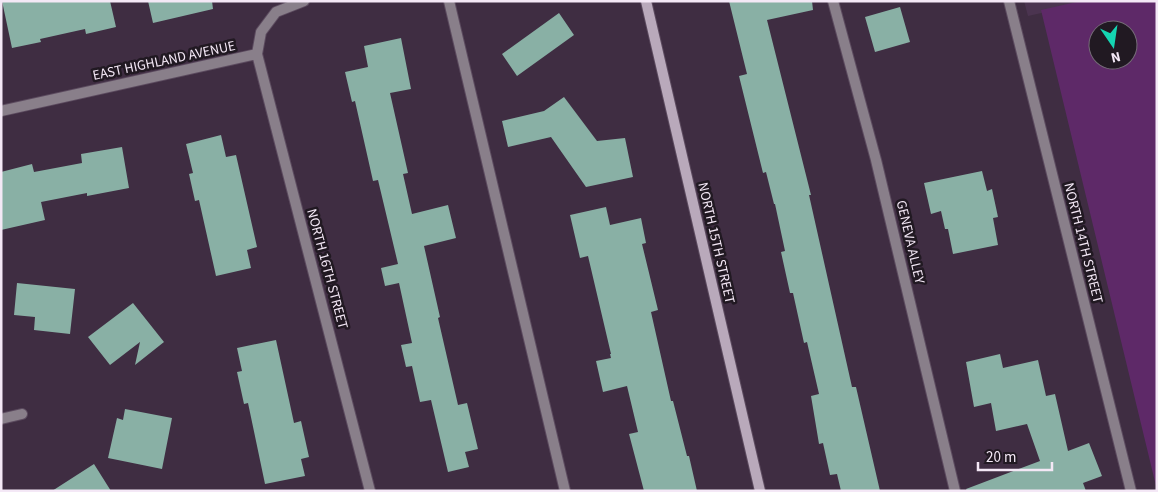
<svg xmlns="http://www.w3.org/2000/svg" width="1158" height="492" viewBox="0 0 1158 492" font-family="'Source Sans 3',sans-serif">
  <rect width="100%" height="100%" fill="#3f2d42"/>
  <path fill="#4b3450" d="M1024,1H1095L1028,16Z"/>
  <path fill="#5e2968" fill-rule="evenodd" d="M1081,1H1157V490L1041,10ZM1098,30H1128V60H1098Z"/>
  <path fill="#89b0a5" d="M2,1H110L116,27L86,34L85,29L40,39L41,42L12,48Z
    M148,1H212L213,9L153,23Z
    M729,1H812L813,10L767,20L811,195H809L852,387H856L880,491H841L837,474L830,475L823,443L819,444L811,396L819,394L807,342L804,343L793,293H790L781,252L785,251L775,204H774L766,172L763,173L739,76L747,74Z
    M900,7L910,42L875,52L865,17Z
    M559,13L574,35L517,76L502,54Z
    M401,38L411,89L390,93L408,173L403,174L412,214L448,205L456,238L424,246L440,317L438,318L458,405L467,403L478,449L465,452L469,467L448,472L431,400L420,402L412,366L406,367L401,345L412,343L399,283L385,286L381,268L398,264L378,180L373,181L355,101L352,102L345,72L368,67L364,46Z
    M564,97L597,141L625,138L633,177L586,187L551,137L508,147L502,121L544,111Z
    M221,135L226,157L236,155L257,247L247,250L251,268L216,276L199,200L195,201L189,174L193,173L186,144Z
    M122,147L129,188L87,196V193L41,202L45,220L1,230V172L32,164L34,172L82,163L81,154Z
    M982,171L987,191L992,189L998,217L993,218L998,245L953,254L948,229H945L941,211L931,214L924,183Z
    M606,207L610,225L641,218L646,243L642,244L658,310L651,312L671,401H673L687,456H689L697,491H644L629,434L638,432L627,386L603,392L596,361L611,358L610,354H611L588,256L580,258L570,215Z
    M17,283L75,289L70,334L34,330L35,317L14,315Z
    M133,303L164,342L135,365L140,342L110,365L88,337Z
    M276,340L294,423L301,421L309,457L301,459L305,476L265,484L248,403L244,404L237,372L242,371L237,348Z
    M1000,354L1003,368L1038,360L1046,396L1055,394L1068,451L1089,443L1102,476L1083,483L1086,491H967L966,489L1040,461L1027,424L996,431L991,403L974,407L966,362Z
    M125,409L172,418L162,469L108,458L117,418L123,420Z
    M94,464L111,491H52Z"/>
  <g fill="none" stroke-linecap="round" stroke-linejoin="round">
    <g stroke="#5c4b5f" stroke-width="12">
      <path id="lane" d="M449,1L565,491
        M833,1L876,160L955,491
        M1009,1L1131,491"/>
    </g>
    <g stroke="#5c4b5f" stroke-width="12">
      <path id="street" d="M304,1L276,12L261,32L257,54L370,491
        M1,111L257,54
        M1,419L22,414"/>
    </g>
    <g stroke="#5c4b5f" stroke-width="12">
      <path id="secondary" d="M646,1L760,491"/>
    </g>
    <use href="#lane" stroke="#897f8a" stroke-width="10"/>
    <use href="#street" stroke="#897f8a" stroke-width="10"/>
    <use href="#secondary" stroke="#b9a9bb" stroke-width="10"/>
  </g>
  <g text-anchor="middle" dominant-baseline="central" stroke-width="5" stroke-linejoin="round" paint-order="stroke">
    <g font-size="14" fill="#f4e8f6" stroke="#211922">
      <text transform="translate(164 61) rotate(-12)">EAST HIGHLAND AVENUE</text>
      <text transform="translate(910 242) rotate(77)">GENEVA ALLEY</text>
      <text transform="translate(716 243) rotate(77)">NORTH 15TH STREET</text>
      <text transform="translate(1083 243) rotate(76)">NORTH 14TH STREET</text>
      <text transform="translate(327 269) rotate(75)">NORTH 16TH STREET</text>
    </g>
  </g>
  <rect width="1158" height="492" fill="none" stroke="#f4e8f6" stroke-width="5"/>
  <g transform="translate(1113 45) rotate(167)"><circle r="24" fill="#211922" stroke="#756c77"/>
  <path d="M0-4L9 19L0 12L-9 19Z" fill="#15d5b3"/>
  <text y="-8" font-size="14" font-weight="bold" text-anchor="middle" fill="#f4e8f6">N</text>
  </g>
  <path d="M978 462v8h74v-8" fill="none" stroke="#f4e8f6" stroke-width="2.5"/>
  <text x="986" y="462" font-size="15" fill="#f4e8f6" stroke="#211922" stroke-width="4" paint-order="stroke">20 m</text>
</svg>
